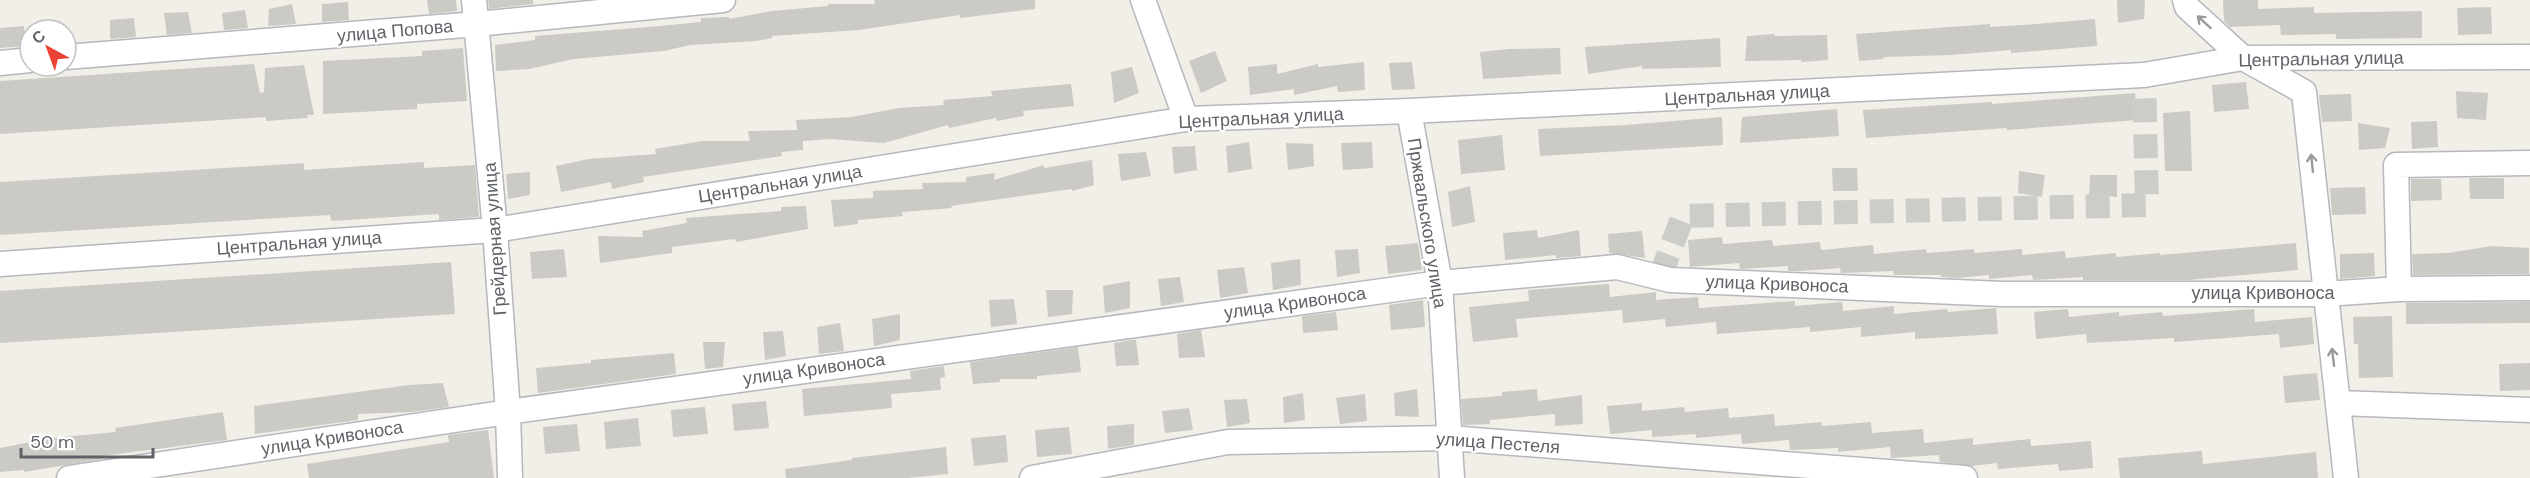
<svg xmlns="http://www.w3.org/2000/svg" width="2530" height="478" viewBox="0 0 2530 478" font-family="'DM Sans',sans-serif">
  <rect width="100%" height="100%" fill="#f1efe8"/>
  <path fill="#cccac5" d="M427,0H456L457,11L429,14Z
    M488,0H533V4L489,9Z
    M874,0H1035V9L960,18V15L859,30L772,36V38L756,41L690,45L664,51L574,59L529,69L496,71L495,45L535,40V36L660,26L701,22V18L729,17V19L772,11L828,6V4H875Z
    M2117,0H2145L2144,19L2118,23Z
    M2223,0H2258V9L2314,7V13L2422,11V38L2336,39V34L2281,35L2280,25L2230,27L2224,21Z
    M348,2L349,20L322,22V4Z
    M292,4L296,24L268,26L269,9Z
    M2491,7L2492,34L2458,35L2457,8Z
    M245,10L248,28L224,30L222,13Z
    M188,12L192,33L167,35L164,13Z
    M134,18L136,37L110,39V20Z
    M2095,19L2097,46L2011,53V50L1951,55L1883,57L1884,59L1859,61L1856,34L1990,24V27L2036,24Z
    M24,26L25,46L0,48V28Z
    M1774,34L1775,36L1827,35L1828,60L1801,62V60L1745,61L1747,36Z
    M1720,38L1721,67L1642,69V66L1588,74L1585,47Z
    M463,48L467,101L417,104V109L323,114V61L422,56V51Z
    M1560,48L1561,74L1483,79L1480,52L1509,49Z
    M1215,51L1227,81L1201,93L1189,61Z
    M1364,62L1365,90L1338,92L1337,86L1294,95V89L1250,95L1248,67L1277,64V74L1318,64V67Z
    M1412,62L1415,89L1392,90L1389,63Z
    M254,64L260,93L264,92L265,68L304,65L314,115H307L308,118L266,121V117L0,134V81Z
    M1132,67L1139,93L1114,103L1111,72Z
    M2246,82L2249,109L2214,112L2212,85Z
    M1071,84L1074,106L1023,111L1024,116L997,121L996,118L949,128L948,125L884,143L830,139L803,141V150L781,152L782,156L643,177L644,182L612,189L611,182L561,192L556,166L588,159L656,154L655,149L702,141H750L748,131L797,130L796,120L852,117L898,108L944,105L943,100L992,96L991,91Z
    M2456,91L2488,93L2486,120L2457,118Z
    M2135,93L2137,120L2007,130V128L1866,138L1863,110L1992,102V104Z
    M2351,94L2352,121L2322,122L2319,95Z
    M1837,109L1839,136L1740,143L1742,117Z
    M2190,111L2192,171H2165L2163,113Z
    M1722,117L1723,145L1540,156L1538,129L1626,125Z
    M2437,121L2438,147L2412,149L2411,122Z
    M2358,123L2390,128L2385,148L2359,150Z
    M1502,135L1505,170L1461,174L1458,140Z
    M1249,142L1252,169L1228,173L1226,146Z
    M1372,142L1373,168L1343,170L1341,143Z
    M1286,143L1313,144L1314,166L1288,170Z
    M1195,146L1197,170L1174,174L1172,147Z
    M1146,152L1151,176L1121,181L1118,154Z
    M1092,160L1094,185L1072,191V189L951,206L952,208L902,212L903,216L858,220V224L834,227L831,200L873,198V191L923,189L922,183L966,182V177L995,173L994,180L1044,165V168Z
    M424,162V168L475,165L479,217L439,220V214L331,221L330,215L0,235V182L304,163V170Z
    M1832,168H1857L1858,191H1833Z
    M2019,171L2045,175L2042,197L2018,193Z
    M530,172V195L508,199L506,174Z
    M2090,175H2117V197L2089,195Z
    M2469,178H2504V199H2470Z
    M2411,179H2441L2442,200L2411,201Z
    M1470,186L1475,222L1452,227L1448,192Z
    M2365,187L2366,214L2332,215L2330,188Z
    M806,206L808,229L736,242L735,239L672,247V253L600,263L598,236L643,237L642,231L687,223L686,218L781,211V207Z
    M1537,230L1538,238L1579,230L1581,256L1556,258V255L1505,260L1503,233Z
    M1642,231L1645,258L1609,253L1608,234Z
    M1722,237L1723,244L1772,240L1773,246L1820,242L1821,250L1873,245L1874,254L1926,249L1927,253L1974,249V253L2022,249V255L2065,251L2066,258L2116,253V257L2160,253V255L2296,243L2298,270L2188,280H2083V277L2033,280L2032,275L1989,279V275L1957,278L1941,277V275H1894L1893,271L1841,273L1840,268L1800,271H1788V266L1740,269L1739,263L1690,267L1688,240Z
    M1418,243L1422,270L1388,274L1385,246Z
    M2492,246L2529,248V274L2413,275L2412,254L2448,253Z
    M564,249L567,277L532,279L530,252Z
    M1358,249L1360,273L1337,277L1335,250Z
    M2374,253L2375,276L2340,279V254Z
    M1300,259L1301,285L1273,290L1271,263Z
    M451,262L455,314L0,343V291Z
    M1244,267L1248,293L1220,298L1217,270Z
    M1180,277L1184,302L1161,306L1158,279Z
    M1130,281V308L1105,313L1103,286Z
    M1609,284L1610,297L1656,292V300L1698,297L1699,308L1795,301V306L1842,302L1843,311L1894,306V314L1947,309L1948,312L1996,308L1998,334L1915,339V332L1861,337V327L1810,332V327L1717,334L1716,322L1666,327L1665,319L1623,323L1622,310L1516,319L1518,337L1473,342L1469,307L1529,301L1528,290Z
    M1046,290H1073L1072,314L1048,317Z
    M1014,299L1017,324L991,327L989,300Z
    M1423,300L1425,327L1391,330L1389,305Z
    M2530,302V323L2406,324V303Z
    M2068,309L2069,317L2119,312V316L2162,312L2163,316L2254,309L2255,322L2312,317L2314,344L2280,348L2279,334L2174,342V338L2087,343L2086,334L2036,339L2034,312Z
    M1336,312L1338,330L1303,333L1302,316Z
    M900,314V340L874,346L872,319Z
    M2392,316L2393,377L2359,378L2358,344H2354L2353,317Z
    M840,323L844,351L819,354L817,327Z
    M1201,330L1205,357L1179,358L1177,334Z
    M783,331L786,356L765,360L763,332Z
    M1132,340H1136L1139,365L1116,366L1114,343Z
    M703,342H725L723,367L705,369Z
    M1078,347L1081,372L1037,376V379H1000V382L973,384L970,362Z
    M674,353L676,374L538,393L536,368L591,363V360Z
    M2530,363V390L2500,391L2499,364Z
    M944,366L945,377L940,378L941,390L891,394L892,408L804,416L802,389L911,379L910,371Z
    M2317,373L2320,400L2285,403L2283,376Z
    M443,383L449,407L411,412L358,414V420L255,434L254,406L409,385Z
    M1417,389L1419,417L1395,416L1394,393Z
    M1537,389L1538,401L1582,395L1583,424L1555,426V414L1490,420V424L1463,425L1461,399L1502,396V392Z
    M1303,393L1305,420L1284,423L1283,397Z
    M1365,394L1367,421L1340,424L1336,398Z
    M1247,399L1250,423L1227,427L1224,400Z
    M766,401L769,428L734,431L732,404Z
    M1642,403V411L1684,407L1685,412L1728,408L1729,418L1774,414L1775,426L1822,422V426L1871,422L1872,433L1923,429L1924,443L1973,438V445L2030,439L2031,446L2091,441L2093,468L2059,471L2058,464L1998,469L1997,463L1972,466L1940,462L1939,455L1891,458L1890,447L1838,452V448L1790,450L1789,440L1742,444L1741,434L1696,438V434L1652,437V430L1610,434L1607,406Z
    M705,407L708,434L673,437L671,410Z
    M1189,408L1193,430L1165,433L1162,411Z
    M223,412L227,440L102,456V459L24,472V470L0,472V448L51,438L116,432L115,428Z
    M638,418L641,446L606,449L604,422Z
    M577,424L580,451L545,454L543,427Z
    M1134,424V445L1108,449L1107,426Z
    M1069,427L1072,454L1037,457L1035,430Z
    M488,430L494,478H309L307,464L449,442L448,435Z
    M1006,435L1008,462L974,466L971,438Z
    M946,447L948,474L908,478H786L785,469L852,460V458Z
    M2202,451L2203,464L2316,452L2318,478H2120L2118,458Z"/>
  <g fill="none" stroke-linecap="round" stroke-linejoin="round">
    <path stroke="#ccccc8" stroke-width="24" stroke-dasharray="24 12" stroke-linecap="butt" d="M1660,277L1683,216L2147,205L2144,75"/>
    <g stroke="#b5b8bc" stroke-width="27">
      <path id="minor" d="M474,0L495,230L508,412L510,478
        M1143,0L1186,119
        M2185,0L2187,7L2243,58L2304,92L2346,478
        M66,57L477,24L723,0
        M0,63L30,60
        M1409,111L1440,283L1452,478
        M0,264L495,230L1186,119L1409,111L2144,75L2243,58L2530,57
        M2399,289L2396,165L2530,163
        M2339,403L2530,410
        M69,478L508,412L1440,283L1617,267L1670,280L2003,294H2325L2399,289L2530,288
        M1032,478L1228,442L1449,438L1965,478"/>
    </g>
    <use href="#minor" stroke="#fff" stroke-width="24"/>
  </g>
  <defs><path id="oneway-shaft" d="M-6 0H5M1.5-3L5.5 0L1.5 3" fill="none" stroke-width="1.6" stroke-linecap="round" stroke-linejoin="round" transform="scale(1.5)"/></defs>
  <g stroke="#979a9d">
    <use href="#oneway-shaft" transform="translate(2204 22) rotate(-138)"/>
    <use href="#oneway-shaft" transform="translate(2312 163) rotate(-96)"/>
    <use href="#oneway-shaft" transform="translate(2333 357) rotate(-97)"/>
  </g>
  <g text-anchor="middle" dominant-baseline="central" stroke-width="4.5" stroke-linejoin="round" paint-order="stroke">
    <g font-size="18" fill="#5f6368" stroke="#fff">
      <text transform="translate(395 31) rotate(-5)">улица Попова</text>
      <text transform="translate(2321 59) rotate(-1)">Центральная улица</text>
      <text transform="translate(1747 95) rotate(-3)">Центральная улица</text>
      <text transform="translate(1261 118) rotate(-3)">Центральная улица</text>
      <text transform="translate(780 184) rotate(-9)">Центральная улица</text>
      <text transform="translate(1427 223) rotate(81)">Пржвальского улица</text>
      <text transform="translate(495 239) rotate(-94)">Грейдерная улица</text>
      <text transform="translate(299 243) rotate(-4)">Центральная улица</text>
      <text transform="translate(1777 284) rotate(2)">улица Кривоноса</text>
      <text x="2263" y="293">улица Кривоноса</text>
      <text transform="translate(1295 303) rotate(-8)">улица Кривоноса</text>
      <text transform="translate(814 369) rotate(-8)">улица Кривоноса</text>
      <text transform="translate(332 438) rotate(-9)">улица Кривоноса</text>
      <text transform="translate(1498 443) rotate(4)">улица Пестеля</text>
    </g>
  </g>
  <g transform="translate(48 48) rotate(319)"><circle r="28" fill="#ffffff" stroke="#bfc1c3" stroke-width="1.5"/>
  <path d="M0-4.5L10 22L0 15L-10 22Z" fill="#ea4335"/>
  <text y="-9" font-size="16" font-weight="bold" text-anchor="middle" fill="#5f6368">С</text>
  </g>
  <path d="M21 448v9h132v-9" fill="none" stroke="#5f6368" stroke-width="3"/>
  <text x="30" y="448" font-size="18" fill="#5f6368" stroke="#ffffff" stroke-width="4.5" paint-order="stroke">50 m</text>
</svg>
